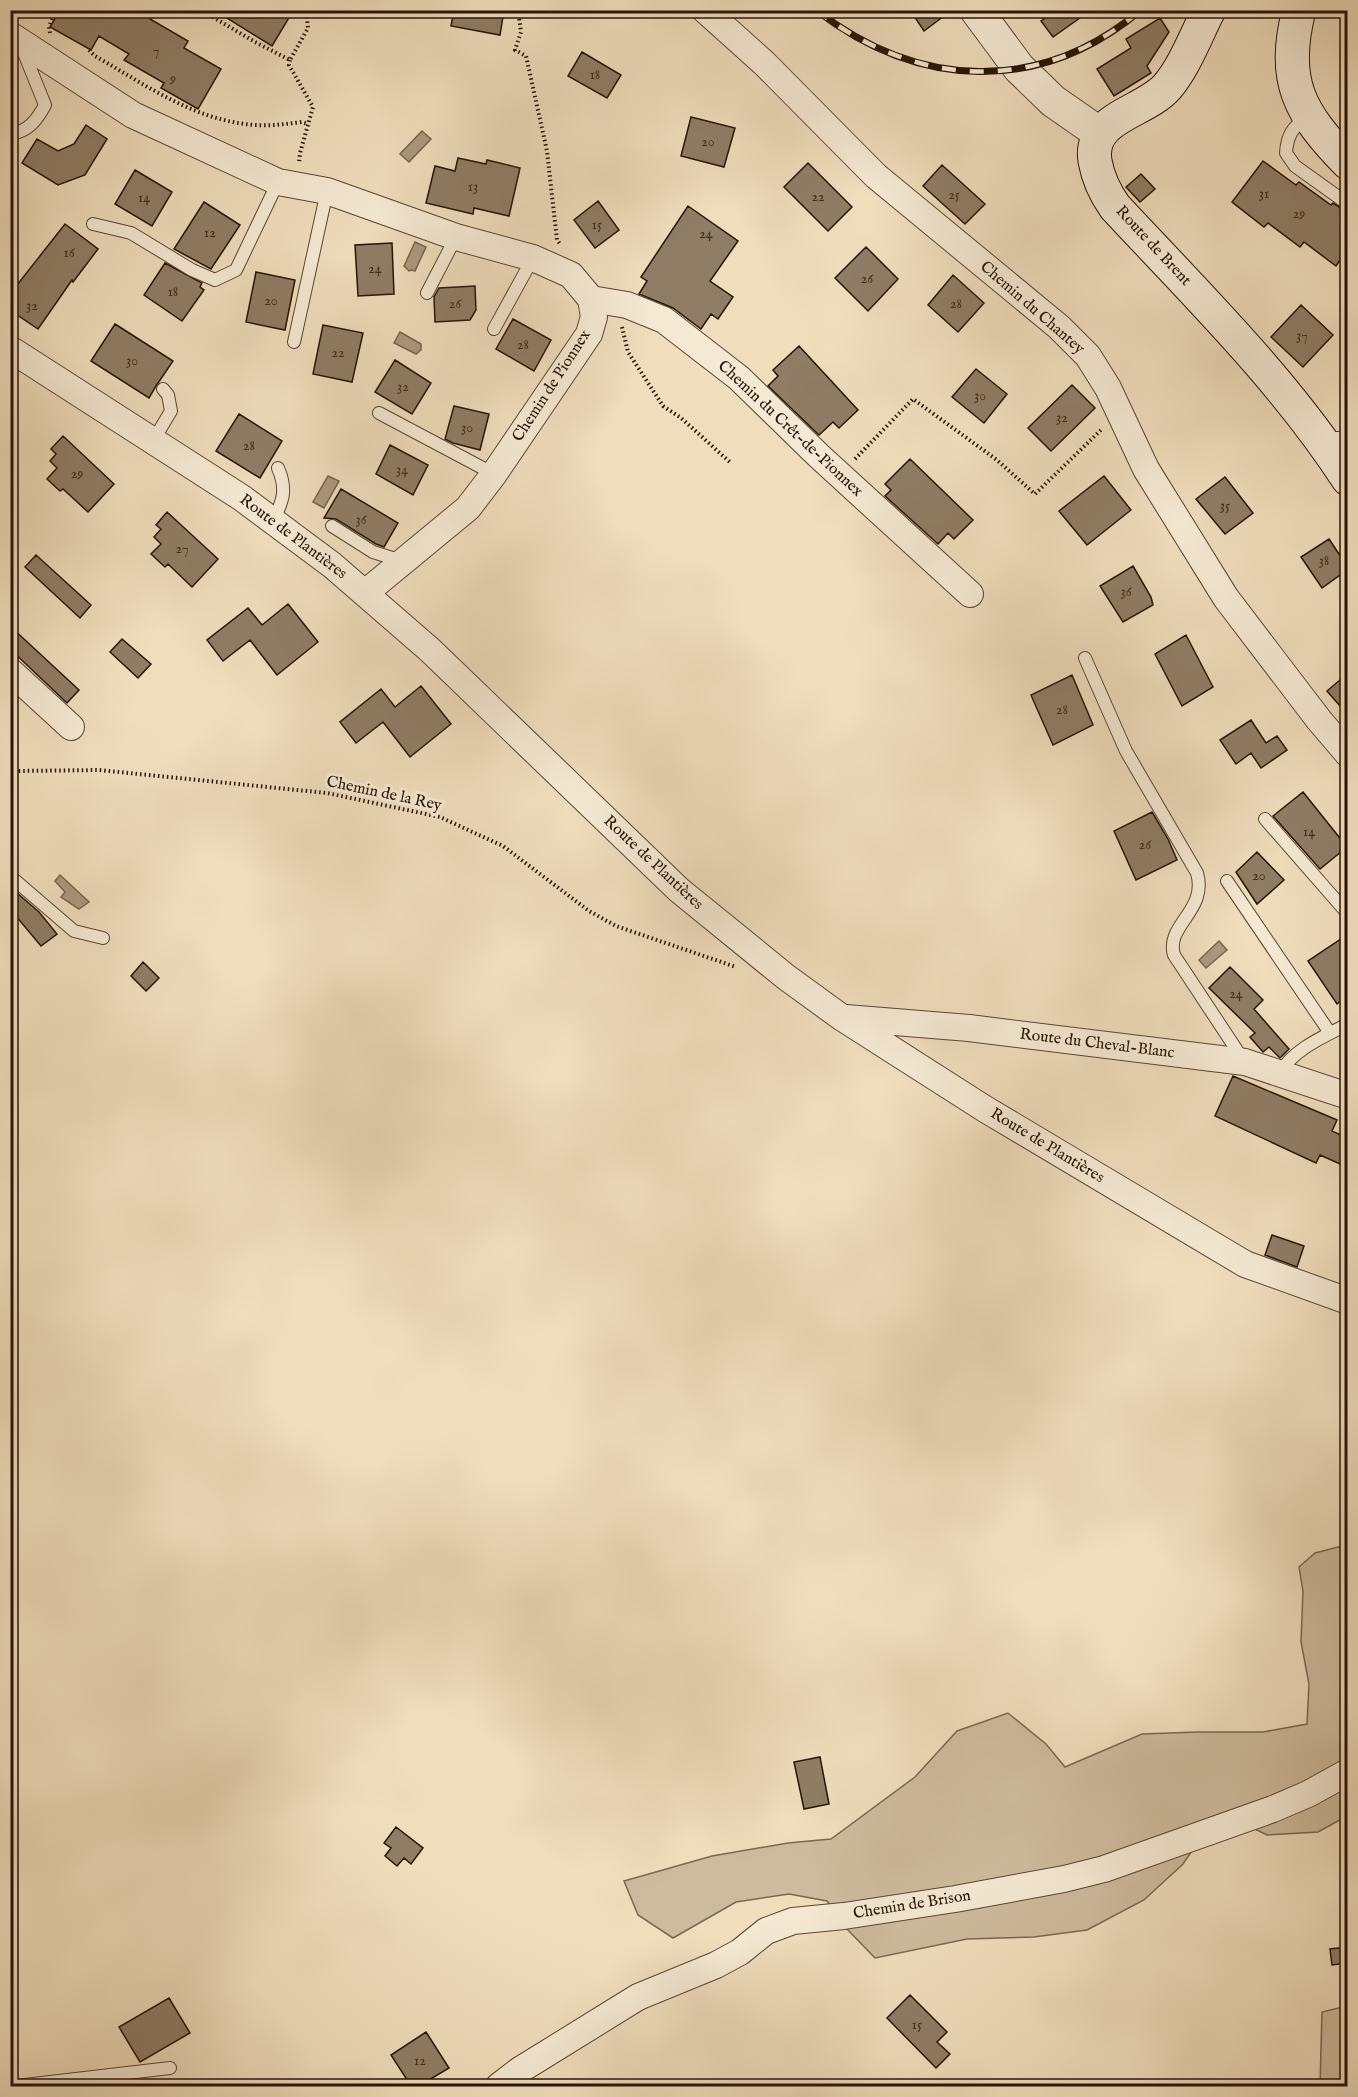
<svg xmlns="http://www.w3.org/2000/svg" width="1358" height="2097" viewBox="0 0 1358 2097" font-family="'IM FELL English',serif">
  <rect width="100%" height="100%" fill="#efddbc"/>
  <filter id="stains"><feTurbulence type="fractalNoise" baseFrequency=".00333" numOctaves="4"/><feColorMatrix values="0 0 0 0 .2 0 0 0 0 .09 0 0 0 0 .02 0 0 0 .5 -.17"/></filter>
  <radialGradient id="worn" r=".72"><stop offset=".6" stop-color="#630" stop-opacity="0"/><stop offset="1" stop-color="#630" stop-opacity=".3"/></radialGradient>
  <path fill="#cdbb9d" stroke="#7a6852" stroke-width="1.5" d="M1347,1542V1816L1318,1832L1267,1835L1245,1824L1193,1849L1183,1864L1144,1900L1087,1930L1034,1937L967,1939L875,1958L846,1928L827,1901L789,1894L736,1902L673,1938L638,1915L624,1881L712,1856L788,1843L831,1839L915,1777L957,1731L1008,1713L1046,1744L1065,1767L1142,1734L1197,1732H1263L1307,1724L1309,1684L1301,1642L1303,1591L1299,1567L1315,1553L1342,1546Z
    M1347,2006V2086H1320L1322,2012Z"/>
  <path fill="#ab997e" stroke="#76644e" stroke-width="1.5" d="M422,131L431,139L409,162L400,154Z
    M415,242L426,247L415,271L412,270L409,271L404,266Z
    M400,332L421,344V350L416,354L394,343Z
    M328,476L339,481L324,508L313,502Z
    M60,875L89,902L79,909L61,897L65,892L55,881Z
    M1219,941L1227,950L1206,968L1199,960Z"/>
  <path fill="#8f7d65" stroke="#271406" stroke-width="1.5" d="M60,10H158L150,19L188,41L184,48L221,69L198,109L161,88L164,83L124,60L129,54L99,36L91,50L50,27Z
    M214,10H281L290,16L272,46Z
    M454,10H504L500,35L451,26Z
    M910,10H952L924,31Z
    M1057,10H1091L1053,37L1041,21Z
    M1160,18L1169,32L1147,66L1151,73L1114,96L1097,69L1131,48L1126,39Z
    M582,52L621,75L607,98L568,76Z
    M691,117L735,128L724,167L681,156Z
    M86,125L107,139L85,175L58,185L22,163L37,139L58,151L74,144Z
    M458,158L486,164L487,160L520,168L509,216L474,208L473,214L426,203L435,166L455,171Z
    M1263,161L1296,185L1299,182L1331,205L1333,203L1347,212V250L1336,266L1304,242L1300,247L1268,223L1264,227L1232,202Z
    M808,163L852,207L828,231L784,187Z
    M942,165L985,204L965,224L923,186Z
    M135,170L172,192L152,226L115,204Z
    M1141,174L1155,189L1140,202L1126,187Z
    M598,201L619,230L595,248L574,220Z
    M204,202L240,225L211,269L174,249Z
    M688,206L738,241L710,281L733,297L718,319L711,314L701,329L673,308L639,294L647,281L641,277Z
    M65,224L98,249L73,282L72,280L38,329L10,310V294Z
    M392,243L394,294L358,296L355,245Z
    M866,247L898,279L868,311L835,278Z
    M165,263L202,283L200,287L204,290L182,321L144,295Z
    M256,272L295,280L285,330L246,322Z
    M953,275L984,303L958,332L928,305Z
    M475,286L476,310L470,320L435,322L434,297L439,288Z
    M1301,305L1333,335L1303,367L1271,337Z
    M513,319L551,340L534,371L496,349Z
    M115,324L173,361L156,386L149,398L91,361Z
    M323,325L363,333L352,382L313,374Z
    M799,346L858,410L839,428L833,422L819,435L768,386L778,376L773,370Z
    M395,360L431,383L412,414L375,392Z
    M976,369L1007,394L984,423L952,397Z
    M1072,385L1095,408L1051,451L1028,428Z
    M454,406L489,414L480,450L453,443L445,439Z
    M239,414L282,441L260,478L216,451Z
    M63,436L114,484L88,512L63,489L60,491L47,479L57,468L50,461L56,454L51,449Z
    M390,445L428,465L413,495L376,474Z
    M910,459L973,520L954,539L948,533L938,544L885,496L891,490L885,484Z
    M1104,476L1131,510L1087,545L1059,511Z
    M1225,477L1253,513L1225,534L1196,499Z
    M341,489L398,523L384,547L376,544L336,519L324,518Z
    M167,512L218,559L192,587L168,564L165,567L151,554L161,544L154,537L161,529L156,525Z
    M1329,539L1347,566V570L1322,588L1301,557Z
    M36,555L91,605L80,618L25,567Z
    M1133,566L1151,597L1153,605L1123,622L1100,586Z
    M288,604L318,642L277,675L250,640L223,661L207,640L248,608L262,625Z
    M10,626L79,690L67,703L10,649Z
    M1186,635L1213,687L1182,706L1155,654Z
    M122,639L151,664L138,678L110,652Z
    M1347,674V714L1327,691Z
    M1072,675L1093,725L1053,745L1031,695Z
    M421,686L451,724L410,757L383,722L356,743L340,722L381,689L395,707Z
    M1251,720L1266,743L1277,736L1287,750L1261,768L1251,753L1236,764L1220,740Z
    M1303,792L1347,847L1320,869L1273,816Z
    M1152,812L1168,839L1177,860L1136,880L1114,831Z
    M1257,852L1284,880L1257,904L1236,872Z
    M10,887L39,912L57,934L41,946L10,909Z
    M1347,935V996L1337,1004L1308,961Z
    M143,962L159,978L146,991L131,976Z
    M1230,967L1263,1000L1254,1009L1289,1049L1280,1058L1269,1047L1263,1052L1250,1037L1255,1033L1209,988Z
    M1233,1076L1337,1120L1332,1131L1347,1138V1167L1320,1155L1316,1163L1215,1116Z
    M1272,1235L1304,1246L1297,1267L1265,1255Z
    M820,1757L829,1804L804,1809L794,1762Z
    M396,1827L423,1848L411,1864L404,1858L397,1866L385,1856L391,1848L384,1843Z
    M1347,1947V1963L1332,1965L1330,1949Z
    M910,1995L947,2032L937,2042L950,2054L936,2068L887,2018Z
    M169,1998L190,2033L140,2062L119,2027Z
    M426,2032L449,2068L419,2086H411L391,2055Z"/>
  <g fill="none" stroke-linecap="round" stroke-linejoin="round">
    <g stroke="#594634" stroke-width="14">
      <path id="service" d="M425,10L427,11
        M1307,117C1293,127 1287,135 1286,153L1295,166L1348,204
        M10,134C28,132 37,120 45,105L22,48
        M93,224L131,233L192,270L215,280L236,270L278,182
        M427,293L456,237
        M494,329L533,258
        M294,342L327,191
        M379,413L494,474
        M1327,438H1339L1348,444
        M153,441L171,411L168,395L163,389
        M273,522C282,502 288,491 278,468
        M332,526L373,552L402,561
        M1085,658L1126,751L1197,873C1208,911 1165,925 1174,955L1244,1061
        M1265,819L1348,914
        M10,876L74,931L103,938
        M1227,881L1330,1033
        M1279,1073C1296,1048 1321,1038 1348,1024
        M16,2086L170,2068"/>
    </g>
    <g stroke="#594634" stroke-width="28">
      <path id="minor" d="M705,10L764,63L876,176L1059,327L1088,356L1108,388L1146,469L1226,598L1319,720L1348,754
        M10,35L133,115L278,182L327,191L456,237L533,258L571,275L591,299L594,317L589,334L494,474L468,508L365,593
        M591,299L627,305L664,320L739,378L819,456L970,594
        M10,349L242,498L332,565L430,650L679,890L786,977L841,1017L985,1109L1245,1264L1348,1301
        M10,671L71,727
        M846,1018L969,1028L1245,1062L1348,1096
        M499,2086L520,2070L638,1997L716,1965L740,1952L766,1931L793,1921L844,1916L955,1899L1064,1879L1104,1869L1273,1809L1308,1794L1348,1772"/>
    </g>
    <g stroke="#594634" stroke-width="34">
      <path id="tertiary" d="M976,10L1019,68L1053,101L1099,133"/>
    </g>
    <g stroke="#271406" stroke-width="35">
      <path id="secondary" d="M1209,10C1196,35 1185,66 1167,87C1144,113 1088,117 1095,161C1098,178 1105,193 1115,207C1196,294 1283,379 1348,479
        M1299,10C1281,81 1299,113 1348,163"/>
    </g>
    <path stroke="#271406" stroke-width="4" stroke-dasharray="1.5 3" stroke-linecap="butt" d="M201,10L255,42L290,60L308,28L306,10
      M518,10L521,32L515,50L526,56L547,151L557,240L560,244
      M50,33L49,27L55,10
      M89,50L95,56C146,85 195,121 255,125C271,126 286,124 302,122L308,124
      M290,60L289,65L313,107L300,153L299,164
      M622,327L628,352L663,406L681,418L731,463
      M855,459L913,399L997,460L1035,494L1102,429
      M10,773L17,771L99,770L327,793L440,817L503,846L589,911L616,926L736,967"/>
    <use href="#service" stroke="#f5e9d3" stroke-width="12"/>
    <use href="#minor" stroke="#f5e9d3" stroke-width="26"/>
    <use href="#tertiary" stroke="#f5e9d3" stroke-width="32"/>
    <use href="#secondary" stroke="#f5e9d3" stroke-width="33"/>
    <g stroke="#271406" stroke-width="7">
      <path id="rail" d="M816,10C918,89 1040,95 1141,10"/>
    </g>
    <use href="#rail" stroke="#f5e9d3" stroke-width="4.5" stroke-dasharray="14" stroke-linecap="butt"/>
  </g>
  <g text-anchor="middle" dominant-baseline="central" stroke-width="6" stroke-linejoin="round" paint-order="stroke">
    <g font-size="14" fill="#412e1e">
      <text x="156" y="51">7</text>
      <text x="595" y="75">18</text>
      <text x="173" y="79">9</text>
      <text x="708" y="142">20</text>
      <text x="473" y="187">13</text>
      <text x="1264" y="194">31</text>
      <text x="954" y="195">25</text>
      <text x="818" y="197">22</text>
      <text x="144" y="198">14</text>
      <text x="1299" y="214">29</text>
      <text x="597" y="225">15</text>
      <text x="210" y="233">12</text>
      <text x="706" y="234">24</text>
      <text x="69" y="253">16</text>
      <text x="375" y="269">24</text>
      <text x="867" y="279">26</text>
      <text x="173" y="292">18</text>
      <text x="271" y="301">20</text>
      <text x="455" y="304">26</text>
      <text x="956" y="304">28</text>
      <text x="32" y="306">32</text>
      <text x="1302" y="336">37</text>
      <text x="523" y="345">28</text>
      <text x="338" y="353">22</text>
      <text x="132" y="361">30</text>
      <text x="403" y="387">32</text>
      <text x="980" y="396">30</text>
      <text x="1062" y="418">32</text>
      <text x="467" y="428">30</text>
      <text x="249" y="446">28</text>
      <text x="402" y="470">34</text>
      <text x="77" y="474">29</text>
      <text x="1225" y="506">35</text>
      <text x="361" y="520">36</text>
      <text x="182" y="549">27</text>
      <text x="1324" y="561">38</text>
      <text x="1126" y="592">36</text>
      <text x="1062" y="710">28</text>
      <text x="1309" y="832">14</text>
      <text x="1145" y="845">26</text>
      <text x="1259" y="876">20</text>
      <text x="1236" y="994">24</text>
      <text x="917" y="2025">15</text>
      <text x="420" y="2061">12</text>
    </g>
    <g font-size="16" fill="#271406" stroke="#f5e9d3">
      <text transform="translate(1153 246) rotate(47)">Route de Brent</text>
      <text transform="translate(1032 308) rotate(41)">Chemin du Chantey</text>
      <text transform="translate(552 386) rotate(-57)">Chemin de Pionnex</text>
      <text transform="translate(790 429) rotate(43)">Chemin du Crêt-de-Pionnex</text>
      <text transform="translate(293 537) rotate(37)">Route de Plantières</text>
      <text transform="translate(384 794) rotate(12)">Chemin de la Rey</text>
      <text transform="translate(653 863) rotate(43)">Route de Plantières</text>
      <text transform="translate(1097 1044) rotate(7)">Route du Cheval-Blanc</text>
      <text transform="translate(1047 1146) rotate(31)">Route de Plantières</text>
      <text transform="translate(912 1905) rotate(-9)">Chemin de Brison</text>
    </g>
  </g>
  <rect width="1358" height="2097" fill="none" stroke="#efddbc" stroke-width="36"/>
  <rect x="12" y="12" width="1334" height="2073" fill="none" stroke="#271406" stroke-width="3"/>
  <rect x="18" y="18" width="1322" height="2061" fill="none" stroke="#271406" stroke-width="1.5"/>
  <rect width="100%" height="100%" filter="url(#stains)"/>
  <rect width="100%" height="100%" fill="url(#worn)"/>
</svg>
